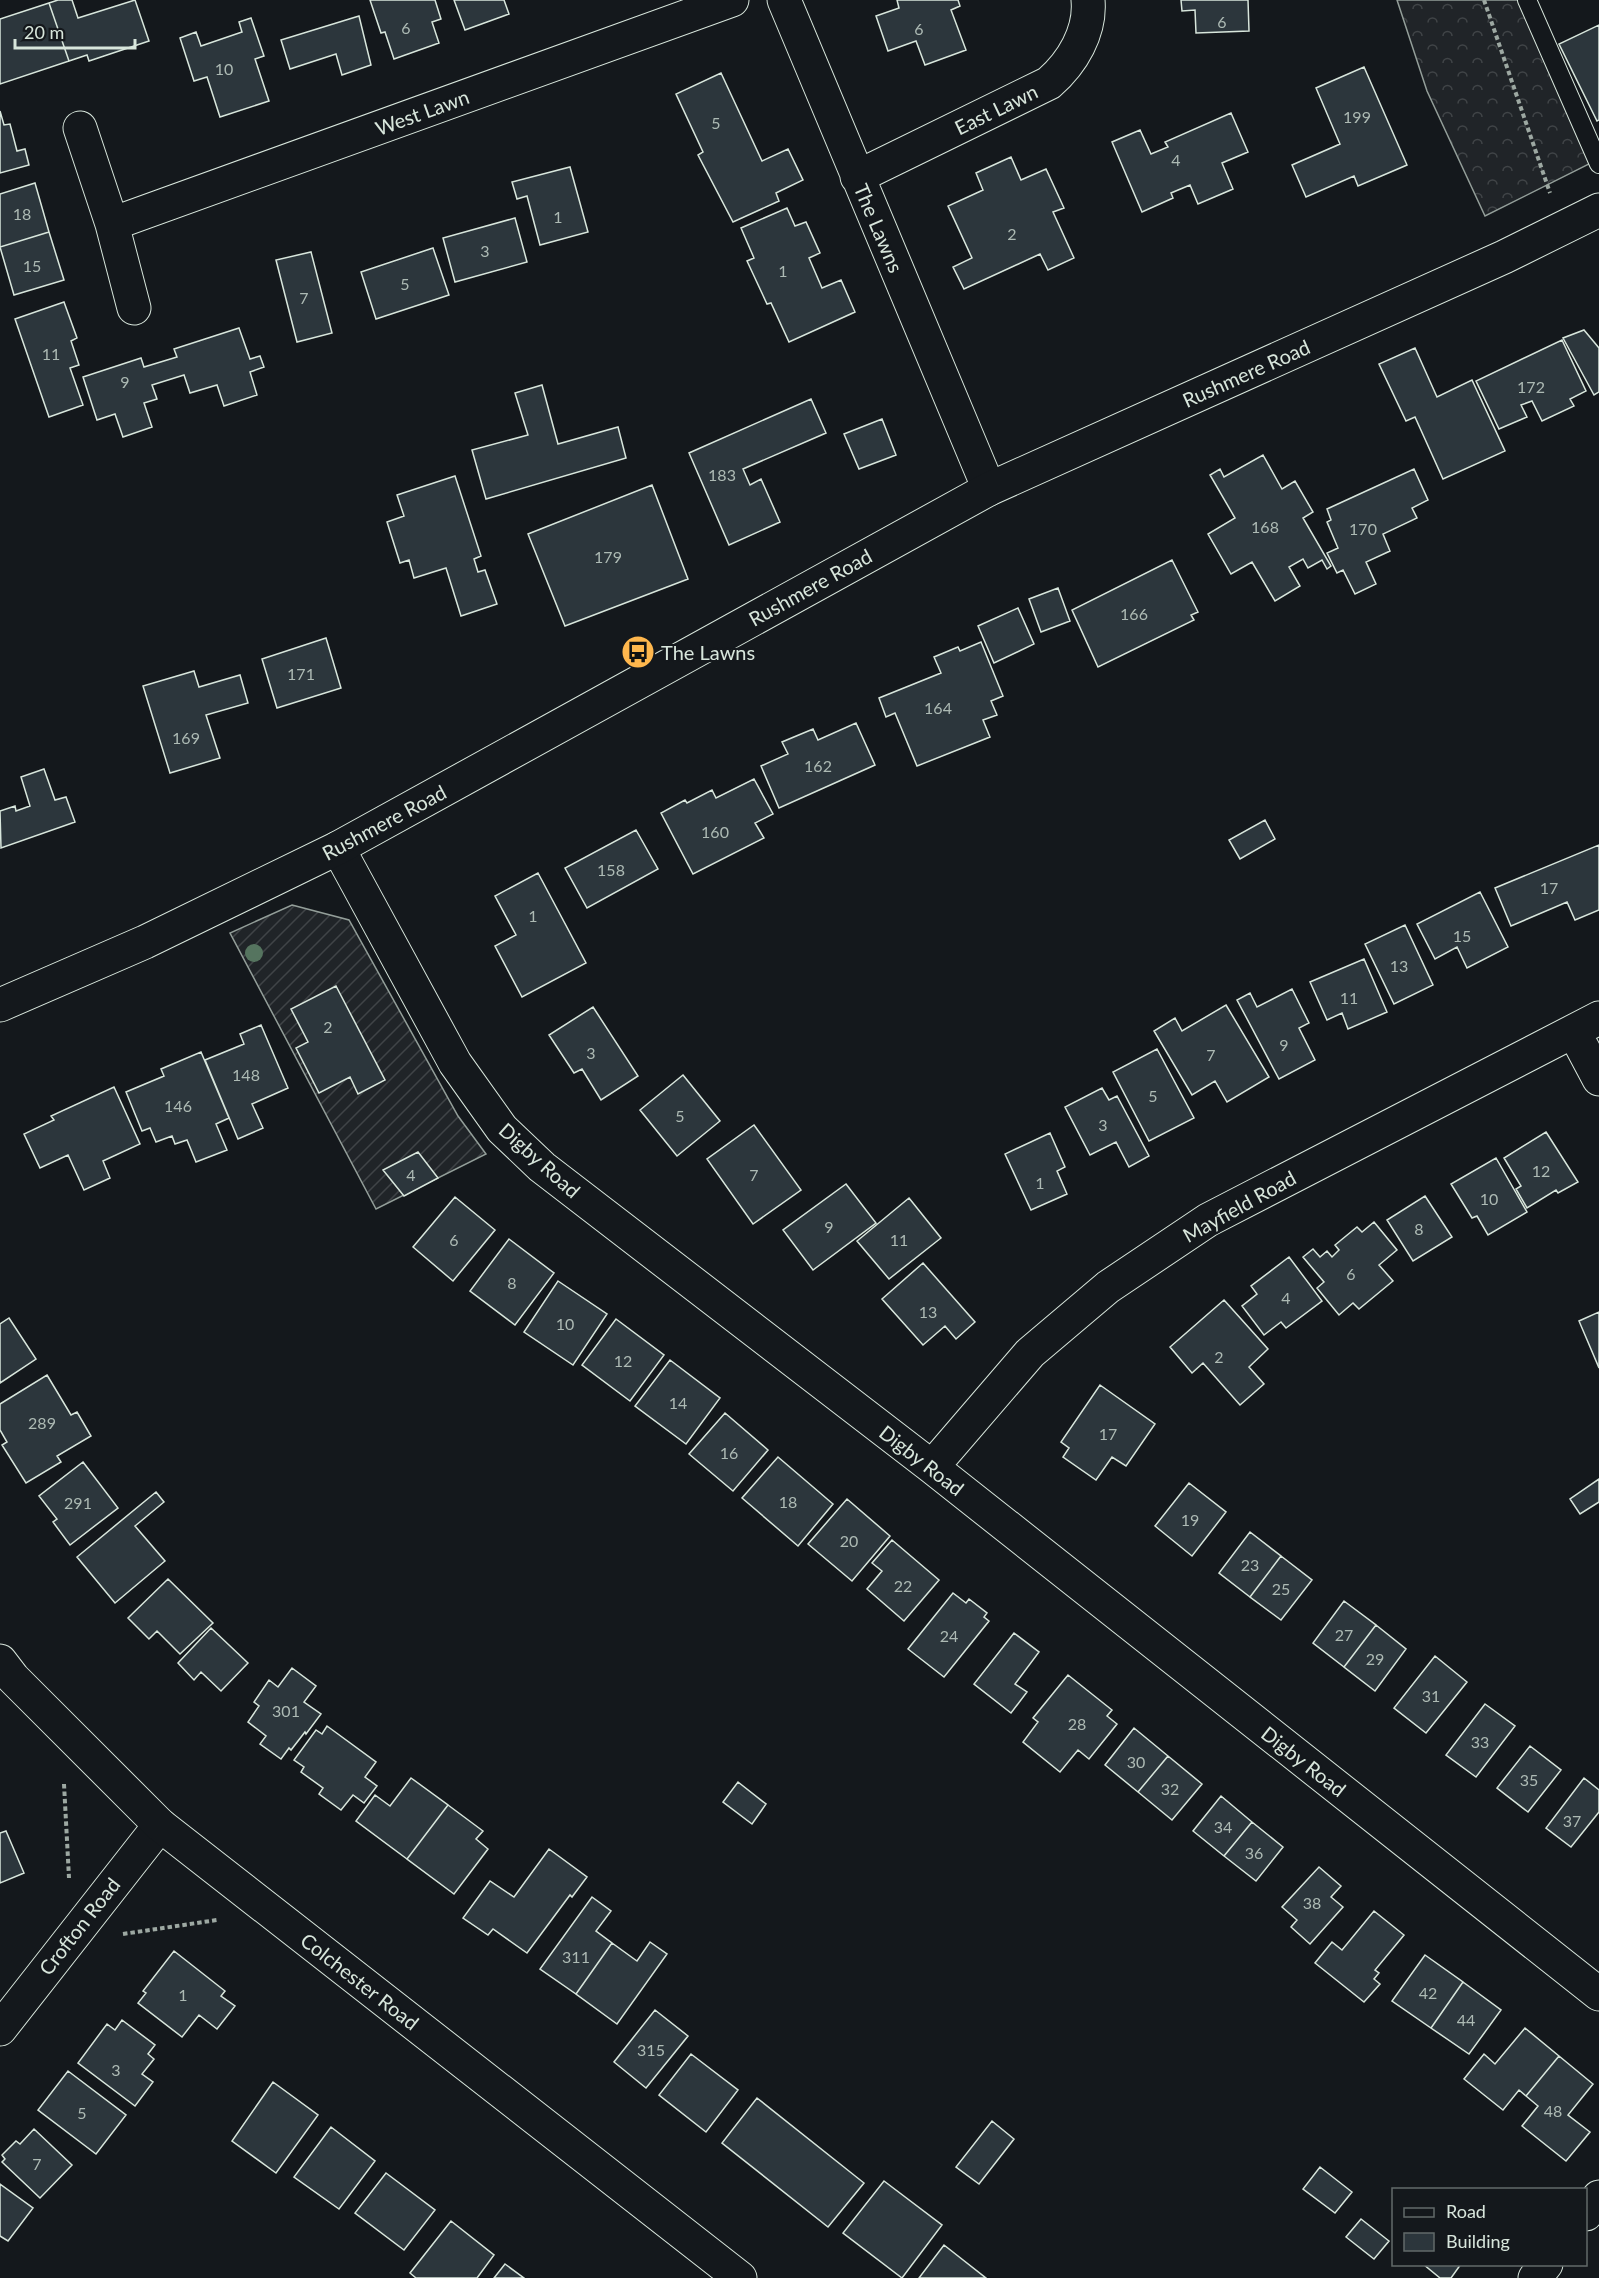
<svg xmlns="http://www.w3.org/2000/svg" width="1599" height="2278" viewBox="0 0 1599 2278" font-family="Lato,sans-serif">
  <defs>
    <pattern id="forest-crowns" width="20" height="18" patternUnits="userSpaceOnUse" patternTransform="scale(1.5)"><rect width="20" height="18" fill="#202428"/><path d="M2 6a3 3 0 1 1 6 0M12 15a3 3 0 1 1 6 0" fill="none" stroke="#404447"/></pattern>
    <pattern id="garden-furrows" width="10" height="10" patternUnits="userSpaceOnUse" patternTransform="scale(1.5)"><rect width="10" height="10" fill="#202428"/><path d="M-1 1l2-2M0 10L10 0M9 11l2-2" fill="none" stroke="#404447"/></pattern>
  </defs>
  <rect width="100%" height="100%" fill="#14181c"/>
  <path fill="url(#forest-crowns)" stroke="#939e99" stroke-width="1.5" d="M1397,0H1527L1597,160L1485,216L1427,91Z"/>
  <path fill="url(#garden-furrows)" stroke="#939e99" stroke-width="1.5" d="M292,905L349,920L458,1116L486,1154L376,1209L230,933Z"/>
  <path fill="#2c363c" stroke="#d8e6dc" stroke-width="1.5" d="M58,0H72L78,18L135,0L149,41L89,61L87,55L69,61L49,3Z
    M370,0H435L441,19L432,22L439,43L394,59L385,32L381,33Z
    M454,0H504L509,14L465,30Z
    M897,0H958L960,6L951,10L966,50L925,65L916,41L888,51L876,16L899,8Z
    M1181,0H1248L1249,31L1196,33L1195,10L1182,11Z
    M49,3L69,61L0,84V19Z
    M359,16L371,65L342,75L336,54L290,69L281,40Z
    M251,18L264,56L255,59L269,101L220,117L207,77L194,81L180,38L196,32L201,46L242,32L239,22Z
    M1599,25V120L1597,121L1559,44Z
    M1364,67L1407,165L1358,186L1354,176L1306,197L1292,165L1340,144L1316,88Z
    M721,73L762,161L788,149L803,180L776,193L779,201L733,222L698,155L703,152L676,94Z
    M0,111L4,125L10,124L17,151L25,149L29,165L0,173Z
    M1231,113L1248,152L1222,163L1233,189L1198,204L1190,185L1171,193L1173,198L1142,212L1112,142L1140,130L1151,154L1168,147L1165,142Z
    M1011,157L1021,180L1046,169L1064,208L1053,212L1074,258L1048,270L1040,254L964,289L953,267L972,258L948,206L983,190L976,173Z
    M570,167L588,232L540,245L527,196L517,199L512,182Z
    M35,183L49,232L0,247V194Z
    M787,208L795,226L806,222L820,253L809,258L822,288L841,280L855,312L789,342L771,303L767,304L747,261L754,258L741,228Z
    M515,218L527,262L455,282L443,238Z
    M49,232L64,280L14,295L0,247Z
    M433,248L449,295L376,319L361,272Z
    M311,252L332,333L297,342L276,260Z
    M64,302L77,338L71,341L79,365L70,368L83,405L49,417L15,319Z
    M239,328L250,359L260,356L264,367L250,372L257,395L224,406L217,385L190,393L184,375L152,385L157,399L144,403L152,427L123,437L115,414L97,420L83,377L141,358L144,367L177,357L174,349Z
    M1584,330L1599,348V392L1594,395L1563,338Z
    M1562,340L1586,391L1570,399L1574,406L1542,421L1532,401L1521,405L1527,417L1499,429L1476,381Z
    M1415,348L1437,397L1472,380L1505,451L1443,479L1415,417L1406,421L1379,364Z
    M542,385L558,444L618,427L626,458L486,499L472,450L528,435L515,393Z
    M811,399L826,433L743,469L750,485L761,479L780,522L729,545L689,453Z
    M882,419L896,455L859,469L844,434Z
    M1263,455L1282,489L1295,481L1313,512L1303,518L1331,566L1327,569L1322,560L1308,568L1303,559L1289,567L1300,586L1275,601L1252,562L1231,574L1208,534L1235,518L1210,475L1220,469L1224,477Z
    M1414,469L1428,500L1412,508L1417,518L1383,534L1390,551L1366,562L1376,584L1355,594L1343,570L1337,573L1327,553L1338,548L1327,522L1331,520L1327,509Z
    M455,476L481,556L474,559L478,572L485,570L497,604L461,616L446,568L414,578L409,560L400,563L387,522L404,516L397,495Z
    M652,485L688,579L565,626L528,534Z
    M1172,560L1198,612L1191,615L1194,620L1098,667L1072,610Z
    M1058,588L1070,621L1041,632L1029,599Z
    M1018,608L1034,644L994,663L978,626Z
    M326,638L341,688L277,708L262,659Z
    M981,642L1003,696L991,701L997,715L983,720L990,737L917,766L895,713L886,717L879,698L941,673L934,657L958,647L960,651Z
    M194,671L199,687L240,675L248,703L206,715L220,758L170,773L143,686Z
    M856,723L875,765L779,808L761,766L788,754L782,742L813,729L818,740Z
    M44,769L55,800L66,797L75,822L1,848L0,811L15,806L16,811L30,806L21,777Z
    M754,779L773,814L755,823L764,838L693,874L661,813L685,800L687,803L712,790L716,798Z
    M1265,820L1275,839L1240,859L1229,840Z
    M636,830L658,869L587,908L565,868Z
    M1599,845V910L1575,920L1567,902L1511,926L1495,888Z
    M538,873L586,963L522,997L495,946L516,935L495,896Z
    M1480,892L1508,947L1467,968L1457,947L1435,959L1417,924Z
    M1405,925L1433,985L1394,1004L1365,944Z
    M1364,959L1387,1012L1348,1029L1342,1013L1327,1020L1310,982Z
    M336,986L385,1080L358,1094L350,1077L319,1093L296,1048L308,1042L291,1009Z
    M1292,989L1309,1023L1299,1028L1315,1060L1279,1079L1237,1000L1250,993L1257,1007Z
    M1226,1005L1269,1077L1227,1102L1215,1081L1192,1095L1154,1031L1175,1018L1182,1031Z
    M593,1007L638,1076L601,1100L582,1069L574,1073L549,1035Z
    M261,1025L288,1088L252,1104L263,1128L238,1139L205,1060L244,1044L240,1034Z
    M1157,1049L1194,1118L1149,1141L1113,1072Z
    M201,1052L229,1118L216,1124L227,1150L196,1162L187,1140L175,1144L172,1136L156,1142L150,1128L142,1131L126,1092L164,1076L161,1069Z
    M683,1075L720,1121L677,1156L640,1110Z
    M114,1087L140,1144L103,1161L110,1178L84,1190L68,1155L40,1168L24,1134L54,1120L51,1116Z
    M1102,1088L1109,1100L1117,1096L1149,1156L1129,1167L1116,1142L1090,1155L1065,1107Z
    M754,1125L801,1190L753,1224L707,1159Z
    M1546,1132L1578,1182L1558,1193L1556,1190L1527,1208L1516,1189L1521,1186L1504,1158Z
    M1050,1133L1065,1167L1057,1171L1067,1194L1031,1210L1005,1154Z
    M418,1152L438,1178L404,1196L383,1170Z
    M1496,1158L1527,1212L1488,1235L1477,1216L1472,1218L1451,1184Z
    M846,1184L876,1223L813,1270L783,1230Z
    M1425,1196L1452,1237L1413,1261L1387,1220Z
    M455,1197L495,1230L453,1281L413,1247Z
    M909,1198L941,1238L889,1279L857,1241Z
    M1374,1222L1397,1250L1379,1265L1393,1281L1359,1309L1353,1303L1339,1315L1317,1288L1324,1282L1303,1257L1313,1249L1320,1257L1327,1251L1332,1257L1339,1250L1335,1245L1357,1227L1362,1232Z
    M509,1239L554,1273L515,1325L470,1291Z
    M1289,1257L1322,1301L1286,1328L1281,1322L1264,1335L1242,1306L1257,1294L1251,1286Z
    M923,1263L975,1322L956,1339L945,1326L923,1345L882,1299Z
    M558,1281L607,1314L573,1365L524,1332Z
    M1224,1300L1268,1349L1249,1367L1264,1384L1240,1405L1203,1363L1192,1373L1170,1347Z
    M1599,1312V1368L1579,1321Z
    M9,1318L36,1359L0,1383V1324Z
    M616,1319L664,1355L630,1401L582,1365Z
    M670,1360L720,1398L686,1444L635,1406Z
    M47,1375L71,1415L77,1412L91,1436L57,1456L61,1462L26,1483L2,1445L7,1442L0,1430V1404Z
    M1100,1385L1155,1424L1126,1466L1112,1457L1096,1480L1063,1457L1069,1448L1061,1442Z
    M725,1413L768,1450L733,1491L689,1454Z
    M778,1457L833,1504L798,1546L742,1498Z
    M83,1462L118,1508L70,1545L53,1522L57,1519L39,1496Z
    M1599,1479V1502L1580,1514L1570,1499Z
    M1189,1483L1226,1512L1192,1556L1155,1526Z
    M156,1492L164,1502L135,1526L165,1561L115,1603L77,1557Z
    M847,1499L890,1536L852,1581L808,1544Z
    M1250,1532L1281,1556L1250,1597L1219,1573Z
    M892,1540L939,1580L904,1621L867,1589L882,1571L872,1563Z
    M1281,1556L1312,1580L1281,1620L1250,1597Z
    M168,1579L213,1623L180,1654L157,1631L149,1639L128,1618Z
    M953,1593L966,1603L969,1599L987,1613L984,1617L989,1621L944,1677L908,1649Z
    M1344,1601L1376,1625L1344,1667L1313,1643Z
    M1376,1625L1406,1649L1375,1691L1344,1667Z
    M211,1628L248,1663L221,1691L201,1672L194,1680L178,1663Z
    M1014,1633L1039,1652L1015,1684L1027,1692L1011,1713L974,1684Z
    M1435,1656L1467,1682L1426,1733L1394,1708Z
    M292,1668L316,1686L304,1702L321,1714L306,1734L305,1732L291,1750L289,1748L281,1759L260,1744L266,1736L248,1722L259,1706L254,1702L269,1680L278,1687Z
    M1068,1675L1112,1710L1107,1716L1117,1724L1089,1759L1078,1750L1060,1772L1023,1742L1038,1722L1033,1718Z
    M1485,1704L1515,1726L1476,1777L1446,1755Z
    M327,1726L376,1762L365,1777L377,1786L364,1803L353,1795L341,1810L319,1794L323,1788L301,1772L304,1767L294,1760L316,1730L322,1734Z
    M1134,1728L1168,1756L1138,1792L1105,1765Z
    M1530,1746L1561,1770L1528,1812L1497,1788Z
    M1168,1756L1202,1784L1172,1820L1138,1792Z
    M411,1778L448,1805L407,1859L356,1821L375,1795L390,1806Z
    M1584,1778L1599,1790V1812L1571,1847L1546,1828Z
    M738,1782L766,1804L752,1824L723,1802Z
    M1221,1796L1252,1822L1224,1856L1193,1831Z
    M448,1805L483,1831L476,1839L488,1849L454,1894L407,1859Z
    M1252,1822L1283,1847L1256,1881L1224,1856Z
    M6,1831L24,1873L0,1883V1833Z
    M549,1849L587,1877L572,1897L570,1895L527,1953L493,1929L488,1935L463,1918L490,1881L514,1897Z
    M1319,1867L1341,1886L1331,1897L1343,1907L1310,1944L1291,1927L1297,1920L1282,1907Z
    M592,1897L611,1911L596,1931L612,1943L576,1994L540,1969Z
    M1374,1911L1404,1935L1375,1970L1379,1973L1374,1979L1380,1984L1364,2002L1315,1963L1332,1942L1342,1950Z
    M650,1942L667,1954L617,2024L576,1994L612,1943L637,1961Z
    M174,1951L225,1991L221,1996L235,2006L217,2029L199,2015L182,2037L138,2003L146,1993L143,1991Z
    M1425,1955L1463,1982L1431,2028L1392,2001Z
    M1463,1982L1501,2010L1469,2054L1431,2028Z
    M655,2010L688,2036L646,2088L614,2062Z
    M122,2020L155,2045L148,2054L154,2059L142,2074L153,2082L135,2106L78,2063L107,2024L115,2030Z
    M1525,2028L1559,2056L1526,2096L1519,2090L1503,2110L1464,2079L1484,2054L1495,2064Z
    M691,2054L738,2090L706,2132L659,2095Z
    M1559,2056L1593,2084L1568,2115L1590,2132L1566,2161L1522,2126L1538,2106L1526,2096Z
    M68,2071L126,2115L96,2154L38,2110Z
    M273,2082L318,2115L276,2173L232,2141Z
    M757,2098L864,2183L828,2227L722,2143Z
    M992,2121L1014,2139L979,2184L956,2167Z
    M331,2127L375,2161L339,2209L294,2177Z
    M34,2129L72,2165L40,2198L2,2162L5,2159L2,2155L16,2141L20,2144Z
    M1320,2167L1352,2192L1335,2213L1303,2189Z
    M386,2173L435,2210L404,2250L355,2213Z
    M884,2181L942,2225L902,2278L843,2233Z
    M0,2184L33,2208L8,2241L0,2236Z
    M1361,2219L1389,2241L1374,2259L1346,2237Z
    M451,2221L494,2255L477,2278H416L410,2273Z
    M944,2245L986,2278H919Z
    M505,2264L524,2278H494Z
    M1423,2264H1461L1451,2278H1440Z"/>
  <g fill="none" stroke-linecap="round" stroke-linejoin="round">
    <g stroke="#d8e6dc" stroke-width="20">
      <path id="service" d="M1527,0L1599,164"/>
    </g>
    <g stroke="#d8e6dc" stroke-width="35">
      <path id="minor" d="M784,0L989,489
        M80,128L112,224L134,308
        M857,177L1049,83C1072,63 1091,32 1088,0
        M112,224L732,0
        M338,848L455,1063L502,1129L542,1167L932,1467L1599,1994
        M1574,1032L1599,1079
        M932,1467L1030,1353L1108,1287L1208,1220L1599,1018
        M0,2029L160,1825
        M1586,2214L1599,2197
        M1535,2278L1546,2264"/>
    </g>
    <g stroke="#d8e6dc" stroke-width="35">
      <path id="tertiary" d="M0,1005L145,942L338,848L989,489L1504,257L1599,210"/>
    </g>
    <g stroke="#d8e6dc" stroke-width="35">
      <path id="primary" d="M0,1661L13,1678L160,1825L740,2278"/>
    </g>
    <path stroke="#9da8a2" stroke-width="4" stroke-dasharray="4.5 3" stroke-linecap="butt" d="M1484,0L1550,193
      M64,1784L69,1878
      M123,1934L217,1920"/>
    <use href="#service" stroke="#14181c" stroke-width="18"/>
    <use href="#minor" stroke="#14181c" stroke-width="33"/>
    <use href="#tertiary" stroke="#14181c" stroke-width="33"/>
    <use href="#primary" stroke="#14181c" stroke-width="33"/>
  </g>
  <circle fill="#55745f" cx="254" cy="953" r="9"/>
  <defs>
    <g id="bus-disc" transform="scale(1.725)"><circle r="9.5" fill="#ffb74d" stroke="#14181c"/><path d="M-5-6H5V4H4V6H2V4H-2V6H-4V4H-5ZM-3.5-4V0h7V-4ZM-3.5 1.2v1.5H-2V1.2ZM2 1.2v1.5H3.5V1.2Z" fill="#111"/></g>
  </defs>
  <g fill-rule="evenodd">
    <use href="#bus-disc" x="638" y="652"/>
  </g>
  <g text-anchor="middle" dominant-baseline="central" stroke-width="4.5" stroke-linejoin="round" paint-order="stroke">
    <g font-size="16" fill="#adbab4">
      <text x="1222" y="21">6</text>
      <text x="406" y="27">6</text>
      <text x="919" y="28">6</text>
      <text x="224" y="68">10</text>
      <text x="1357" y="116">199</text>
      <text x="716" y="122">5</text>
      <text x="1176" y="159">4</text>
      <text x="22" y="213">18</text>
      <text x="558" y="216">1</text>
      <text x="1012" y="233">2</text>
      <text x="485" y="250">3</text>
      <text x="32" y="265">15</text>
      <text x="783" y="270">1</text>
      <text x="405" y="283">5</text>
      <text x="304" y="297">7</text>
      <text x="51" y="353">11</text>
      <text x="125" y="381">9</text>
      <text x="1531" y="386">172</text>
      <text x="722" y="474">183</text>
      <text x="1265" y="526">168</text>
      <text x="1363" y="528">170</text>
      <text x="608" y="556">179</text>
      <text x="1134" y="613">166</text>
      <text x="301" y="673">171</text>
      <text x="938" y="707">164</text>
      <text x="186" y="737">169</text>
      <text x="818" y="765">162</text>
      <text x="715" y="831">160</text>
      <text x="611" y="869">158</text>
      <text x="1549" y="887">17</text>
      <text x="533" y="915">1</text>
      <text x="1462" y="935">15</text>
      <text x="1399" y="965">13</text>
      <text x="1349" y="997">11</text>
      <text x="328" y="1026">2</text>
      <text x="1284" y="1044">9</text>
      <text x="591" y="1052">3</text>
      <text x="1211" y="1054">7</text>
      <text x="246" y="1074">148</text>
      <text x="1153" y="1095">5</text>
      <text x="178" y="1105">146</text>
      <text x="680" y="1115">5</text>
      <text x="1103" y="1124">3</text>
      <text x="1541" y="1170">12</text>
      <text x="411" y="1174">4</text>
      <text x="754" y="1174">7</text>
      <text x="1040" y="1182">1</text>
      <text x="1489" y="1198">10</text>
      <text x="829" y="1226">9</text>
      <text x="1419" y="1228">8</text>
      <text x="454" y="1239">6</text>
      <text x="899" y="1239">11</text>
      <text x="1351" y="1273">6</text>
      <text x="512" y="1282">8</text>
      <text x="1286" y="1297">4</text>
      <text x="928" y="1311">13</text>
      <text x="565" y="1323">10</text>
      <text x="1219" y="1356">2</text>
      <text x="623" y="1360">12</text>
      <text x="678" y="1402">14</text>
      <text x="42" y="1422">289</text>
      <text x="1108" y="1433">17</text>
      <text x="729" y="1452">16</text>
      <text x="788" y="1501">18</text>
      <text x="78" y="1502">291</text>
      <text x="1190" y="1519">19</text>
      <text x="849" y="1540">20</text>
      <text x="1250" y="1564">23</text>
      <text x="903" y="1585">22</text>
      <text x="1281" y="1588">25</text>
      <text x="1344" y="1634">27</text>
      <text x="949" y="1635">24</text>
      <text x="1375" y="1658">29</text>
      <text x="1431" y="1695">31</text>
      <text x="286" y="1710">301</text>
      <text x="1077" y="1723">28</text>
      <text x="1480" y="1741">33</text>
      <text x="1136" y="1761">30</text>
      <text x="1529" y="1779">35</text>
      <text x="1170" y="1788">32</text>
      <text x="1572" y="1820">37</text>
      <text x="1223" y="1826">34</text>
      <text x="1254" y="1852">36</text>
      <text x="1312" y="1902">38</text>
      <text x="576" y="1956">311</text>
      <text x="1428" y="1992">42</text>
      <text x="183" y="1994">1</text>
      <text x="1466" y="2019">44</text>
      <text x="651" y="2049">315</text>
      <text x="116" y="2069">3</text>
      <text x="1553" y="2110">48</text>
      <text x="82" y="2112">5</text>
      <text x="37" y="2163">7</text>
    </g>
    <g font-size="20" fill="#d8e6dc" stroke="#14181c">
      <text transform="translate(996 109) rotate(-26)">East Lawn</text>
      <text transform="translate(422 112) rotate(-20)">West Lawn</text>
      <text transform="translate(879 228) rotate(67)">The Lawns</text>
      <text transform="translate(1246 373) rotate(-24)">Rushmere Road</text>
      <text transform="translate(810 587) rotate(-29)">Rushmere Road</text>
      <text transform="translate(384 822) rotate(-28)">Rushmere Road</text>
      <text transform="translate(540 1160) rotate(42)">Digby Road</text>
      <text transform="translate(1239 1206) rotate(-29)">Mayfield Road</text>
      <text transform="translate(922 1460) rotate(38)">Digby Road</text>
      <text transform="translate(1304 1761) rotate(38)">Digby Road</text>
      <text transform="translate(79 1926) rotate(-52)">Crofton Road</text>
      <text transform="translate(360 1981) rotate(38)">Colchester Road</text>
    </g>
    <g font-size="20" fill="#d8e6dc" stroke="#14181c" text-anchor="start">
      <text x="661" y="652">The Lawns</text>
    </g>
  </g>
  <rect x="1392" y="2188" width="195" height="78" fill="#14181c" stroke="#626a69" stroke-width="1.5"/>
  <rect x="1404" y="2208" width="30" height="9" fill="#14181c" stroke="#626a69" stroke-width="1.5"/>
  <text x="1446" y="2218" font-size="18" fill="#d8e6dc">Road</text>
  <rect x="1404" y="2233" width="30" height="18" fill="#2c363c" stroke="#626a69" stroke-width="1.5"/>
  <text x="1446" y="2248" font-size="18" fill="#d8e6dc">Building</text>
  <path d="M15 39v9h120v-9" fill="none" stroke="#d8e6dc" stroke-width="3"/>
  <text x="24" y="39" font-size="18" fill="#d8e6dc" stroke="#14181c" stroke-width="4.5" paint-order="stroke">20 m</text>
</svg>
